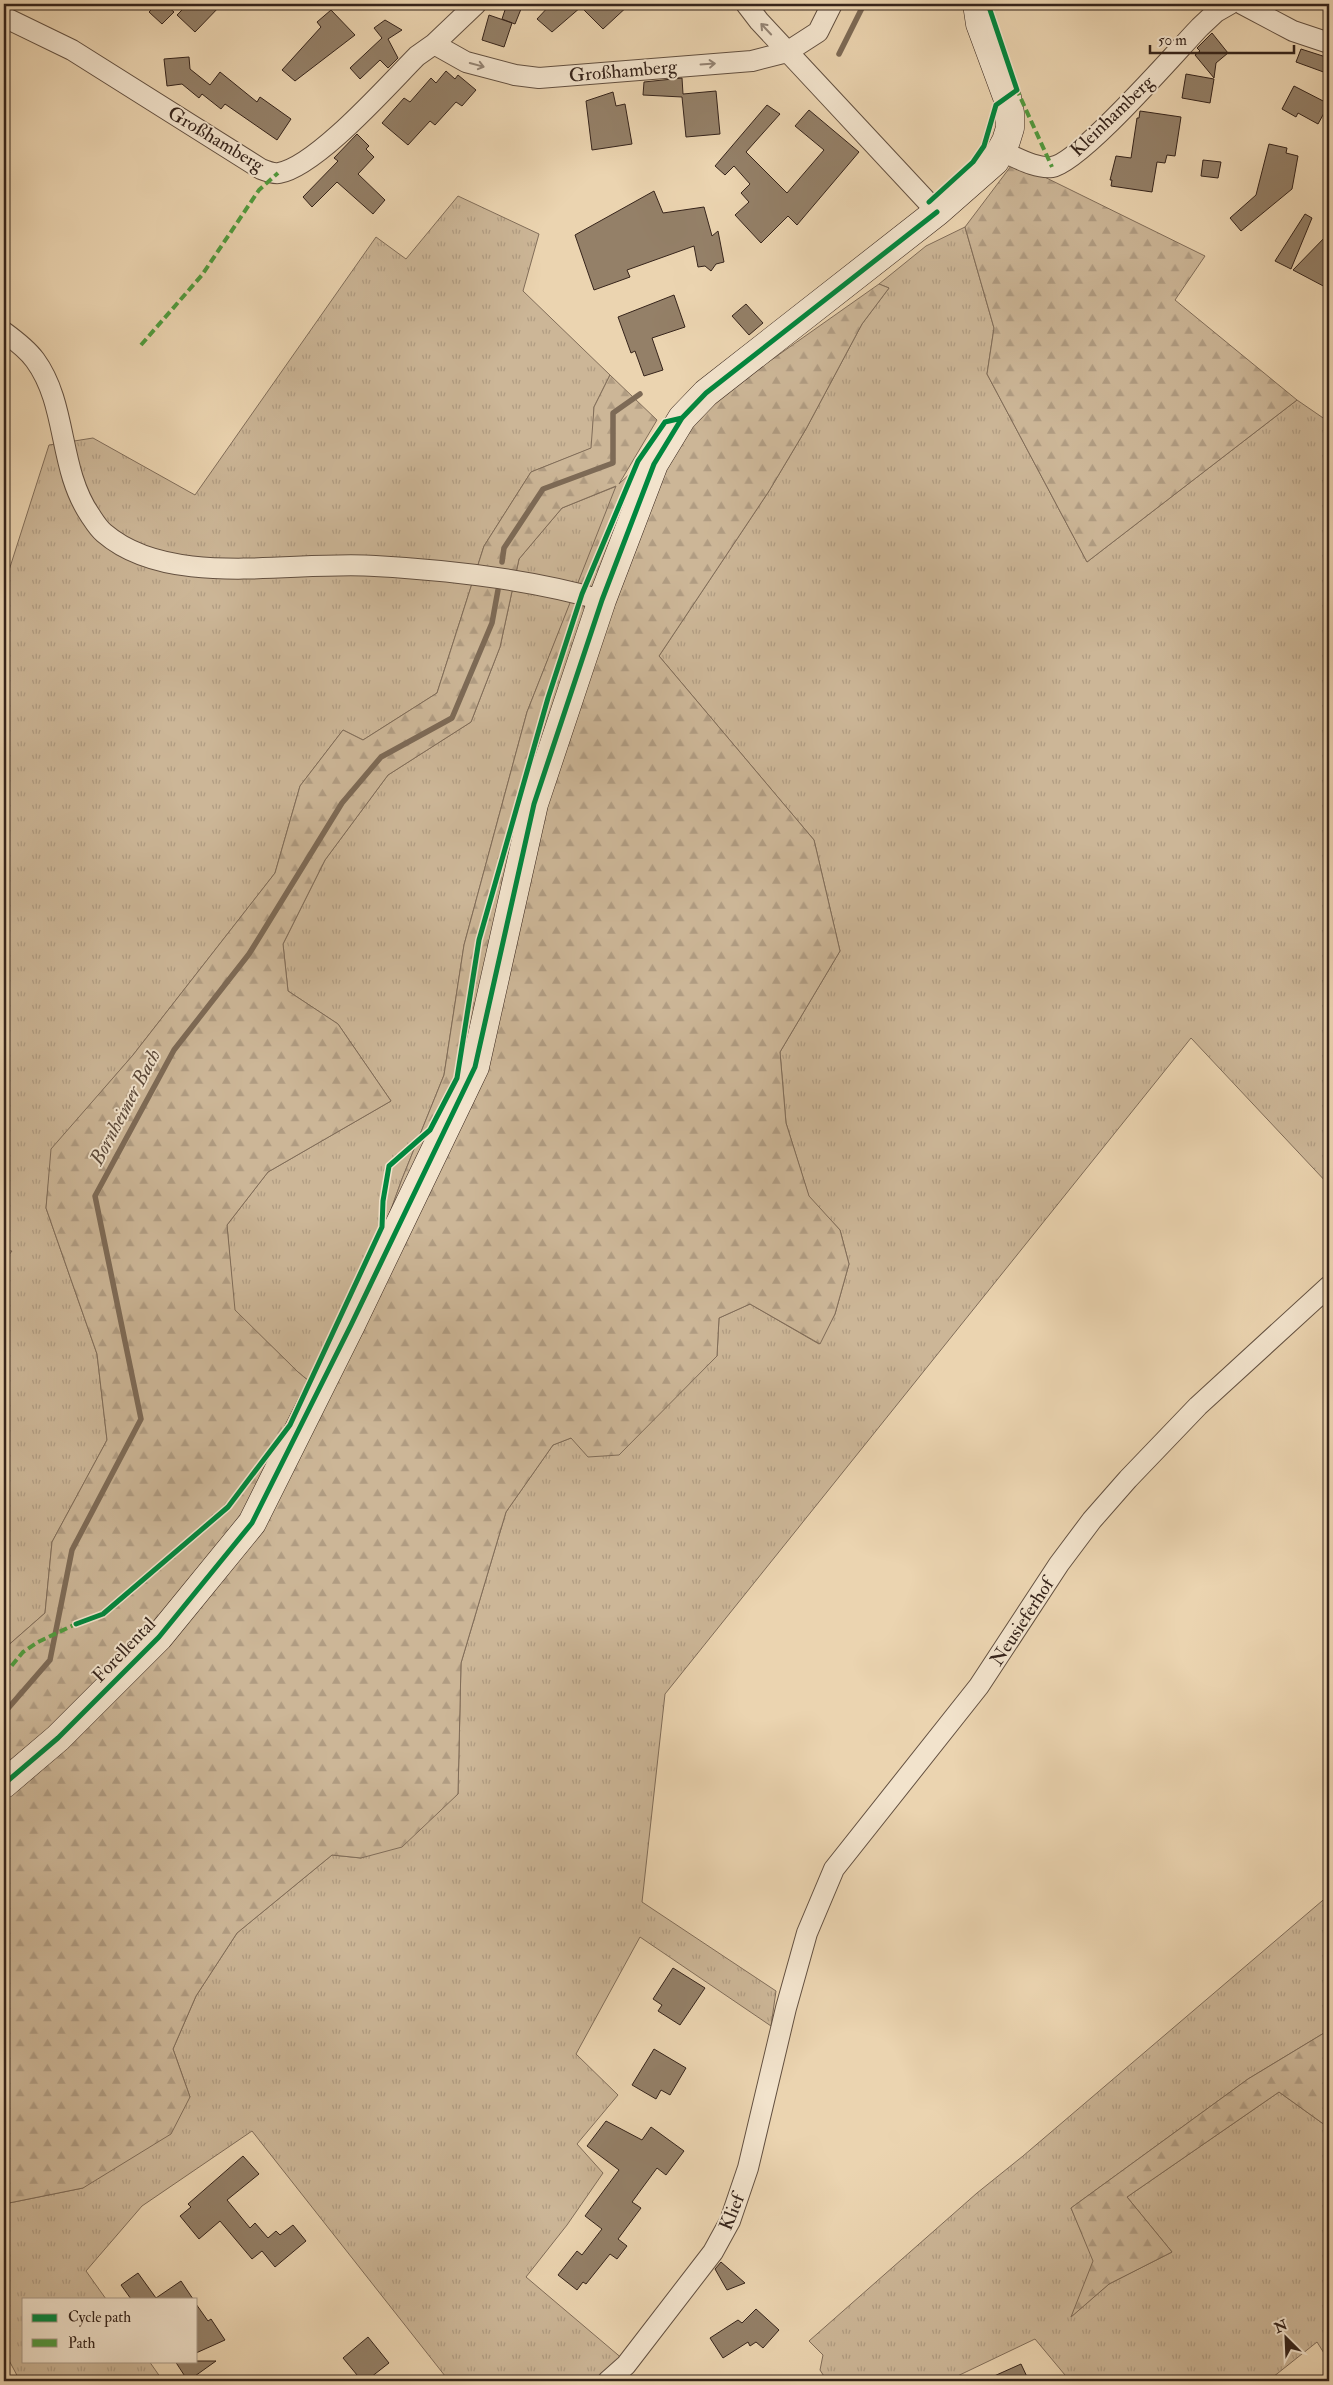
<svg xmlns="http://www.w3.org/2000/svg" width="1333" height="2385" viewBox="0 0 1333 2385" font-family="'IM FELL Double Pica',serif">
  <defs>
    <pattern id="grass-tufts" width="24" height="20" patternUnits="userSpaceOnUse" patternTransform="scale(1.25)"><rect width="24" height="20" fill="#ccb697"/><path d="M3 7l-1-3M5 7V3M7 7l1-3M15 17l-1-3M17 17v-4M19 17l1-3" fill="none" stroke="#b09c82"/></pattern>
    <pattern id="forest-firs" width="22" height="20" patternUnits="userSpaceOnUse" patternTransform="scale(1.25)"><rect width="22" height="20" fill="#ccb697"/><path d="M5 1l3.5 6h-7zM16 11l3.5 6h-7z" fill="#b09c82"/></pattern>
  </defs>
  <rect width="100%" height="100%" fill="#ebd4b0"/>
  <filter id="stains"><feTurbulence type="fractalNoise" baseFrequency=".004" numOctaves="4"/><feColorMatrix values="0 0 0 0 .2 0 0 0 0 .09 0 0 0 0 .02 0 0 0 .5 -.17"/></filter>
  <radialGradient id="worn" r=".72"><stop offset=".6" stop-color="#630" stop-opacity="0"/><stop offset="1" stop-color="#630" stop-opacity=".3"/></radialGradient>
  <path fill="url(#grass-tufts)" stroke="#816d59" d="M458,196L539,234L523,291L610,375L594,407L592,448L531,472L484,546L437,693L363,740L343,730L300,786L275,873L133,1055L52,1149L46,1208L97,1354L107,1440L52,1542L45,1613L4,1649V1261L12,1251H4V586L49,445L93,438L195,495L376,237L406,259Z
    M965,227L994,328L987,374L1087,562L1297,400L1329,422V1185L1191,1038L665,1694L642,1902L776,1991L771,2026L640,1937L576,2054L618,2095L577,2144L603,2173L567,2225L526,2277L624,2360L597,2381H449L252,2131L142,2206L86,2271L106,2299H24V2361H149L163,2381H20L4,2351V2204L83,2188L190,2097L173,2049L196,1996L237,1933L332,1855L361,1858L458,1794L461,1663L506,1512L553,1445L571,1438L717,1356L719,1318L750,1304L819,1344L835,1314L849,1264L840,1230L809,1197L786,1123L780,1052L840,951L814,840L659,656L769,491L806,429L862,324L889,288L879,284L926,246Z
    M617,486L527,712L464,945L444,1075L402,1179L325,1394L298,1372L234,1310L227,1225L268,1172L391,1101L338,1024L288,991L283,944L325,860L388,775L471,722L500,647L519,559L562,508Z
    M1329,1895V2030L1248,2079L1071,2208L1094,2261L1072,2316L1109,2284L1172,2252L1127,2197L1279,2092L1329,2128V2361L1317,2342L1268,2381H1070L1035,2339L947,2381H827L820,2370L823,2355L809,2341L977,2193L1023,2156Z"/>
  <path fill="url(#forest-firs)" stroke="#816d59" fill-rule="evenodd" d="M1014,162L1205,256L1175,300L1297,400L1087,562L987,374L994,328L965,227Z
    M879,284L889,288L862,324L806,429L769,491L659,656L814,840L840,951L780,1052L786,1123L809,1196L840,1230L849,1264L835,1314L820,1344L750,1304L719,1318L717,1356L619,1455L588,1457L571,1438L553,1445L506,1512L461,1663L458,1794L402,1847L361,1858L332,1855L237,1933L196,1996L173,2049L190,2097L171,2134L83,2188L4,2204V1649L45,1613L52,1542L107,1440L97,1354L46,1208L51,1149L133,1055L275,873L300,786L343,730L363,740L437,693L484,546L531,472L591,448L594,407L610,375L657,420L619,484L689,418ZM616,486L527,712L464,945L444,1075L402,1179L324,1394L298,1372L235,1310L227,1225L268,1172L391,1101L338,1024L288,991L283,944L325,860L388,775L471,722L500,647L519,559L562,508Z
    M1329,2030V2128L1279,2092L1127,2197L1172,2252L1109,2284L1071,2317L1093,2261L1071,2208L1248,2079Z"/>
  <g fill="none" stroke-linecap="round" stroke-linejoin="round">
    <path stroke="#7d6a56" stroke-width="5.5" d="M839,54L864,4
      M502,562L504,548L543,489L613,463V413L640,394
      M4,1713L50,1660L72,1550L141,1419L95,1196L174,1050L249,954L342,803L381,757L452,718L492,623L498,590"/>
  </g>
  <path fill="#948068" stroke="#36241b" d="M157,4H165L174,12L162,24L149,12Z
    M188,4H222L195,32L177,15Z
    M507,4H523L515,24L502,19Z
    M551,4H630L603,29L581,7L552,32L537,19Z
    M331,10L355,35L295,81L282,70L321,27L317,22Z
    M489,15L512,23L504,47L482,40Z
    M385,20L402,30L388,39L398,58L388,68L380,60L360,79L350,68L382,38L374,28Z
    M1212,33L1228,53L1216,63L1214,78L1195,55L1200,51L1197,48Z
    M1301,49L1329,58V74L1296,62Z
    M189,57L190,69L210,85L220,72L257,102L260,97L291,119L277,140L225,104L221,109L202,94L199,98L182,84L167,86L164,59Z
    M446,71L455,79L458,75L476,90L462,106L456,102L435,125L430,121L408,145L382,123L404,98L410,102L431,78L436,83Z
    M1186,74L1214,79L1210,103L1182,98Z
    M682,78L683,94L716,91L720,134L686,137L682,97L643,95L644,82Z
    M1294,86L1329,104L1318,124L1298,113L1296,117L1282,109Z
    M613,92L616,106L625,104L632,144L592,150L586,101Z
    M767,105L780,114L746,152L787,193L824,150L795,126L809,110L859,152L797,225L788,216L761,243L735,215L749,202L741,193L750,184L734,166L725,175L715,166Z
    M1140,111L1181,117L1175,156L1167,155L1165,163L1157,162L1152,192L1111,186L1112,180H1110L1116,156L1131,158L1137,118H1139Z
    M357,134L369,146L366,149L374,157L358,174L385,200L373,214L337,182L312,207L303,197L338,161L334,158Z
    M1269,144L1287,148L1286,153L1298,156L1292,189L1241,231L1230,218L1256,195Z
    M1203,160L1221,162L1218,178L1201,176Z
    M654,191L663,213L704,207L712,236L718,231L724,262L716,264L711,271L705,266L698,267L694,246L627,270L630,277L594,290L575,235Z
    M1305,214L1312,218L1291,269L1275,261Z
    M1329,233V289L1293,270Z
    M674,295L685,327L652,338L663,370L644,376L635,351L631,353L618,317Z
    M746,304L763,323L749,335L732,316Z
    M673,1968L705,1988L680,2025L658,2011L662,2005L653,1999Z
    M654,2049L686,2068L670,2095L661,2090L656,2099L632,2085Z
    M606,2121L642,2140L651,2127L684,2151L666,2175L657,2168L632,2202L641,2208L618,2239L627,2246L617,2259L610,2254L586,2284L583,2282L577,2290L558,2275L577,2251L582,2255L602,2229L585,2216L619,2170L587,2146Z
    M243,2156L259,2174L227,2200L250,2228L255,2223L268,2238L276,2231L280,2235L293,2225L306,2241L275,2267L262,2251L252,2259L220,2221L199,2239L180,2216L191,2207L188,2204Z
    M721,2262L745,2283L727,2290L715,2269Z
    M138,2273L156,2298L181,2281L193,2299H131L121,2285Z
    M196,2304L208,2321L211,2319L225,2340L196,2353Z
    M756,2309L779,2330L763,2348L756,2342L750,2346L748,2342L723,2358L710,2338L738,2320L742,2323Z
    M368,2337L389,2363L366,2381H362L343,2358Z
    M175,2361H216L188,2381Z
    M1021,2364L1029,2381H983Z"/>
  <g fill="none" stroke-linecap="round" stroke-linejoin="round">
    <g stroke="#635040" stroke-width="22">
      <path id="street" d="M746,4L759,21L937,212
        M1242,4L1293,31L1329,43
        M4,17L72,50L261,169C266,171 274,174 279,173C317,166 388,85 417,56L434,44L476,4
        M434,44L466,62L515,75L539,78L752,61L787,52L818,32L832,4
        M1001,151C1016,157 1035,169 1052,167C1080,163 1175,53 1200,27L1216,12L1230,4
        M4,332C15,340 27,349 35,360C68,405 58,468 90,515C94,521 98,528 104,533C170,590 293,560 375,566C448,570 533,580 602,600
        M608,2381L626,2365L713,2252L730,2221L748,2168L786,2008L807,1933L834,1869L979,1686L1059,1564L1092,1520L1128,1479L1198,1406L1329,1286"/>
    </g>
    <g stroke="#36241b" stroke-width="29">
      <path id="secondary" d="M4,1784L58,1738L159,1637L252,1523L351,1325L475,1067L534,804L602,600L654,464L682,418L706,393L937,212L995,161L1006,141L1010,128V113L1007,97L980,24L977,4"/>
    </g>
    <use href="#street" stroke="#f2e3cc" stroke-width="20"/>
    <use href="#secondary" stroke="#f2e3cc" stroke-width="28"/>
    <path stroke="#519b3e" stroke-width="4" stroke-dasharray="8 4" stroke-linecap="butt" d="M1015,91L1017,90L1052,167
      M141,345L202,275L259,190L278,173
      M4,1675L23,1652L38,1642L80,1622"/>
    <g stroke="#f2e3cc" stroke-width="8">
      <path id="cycleway" d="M929,202L973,162L984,146L996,105L1017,90L988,4
        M76,1624L103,1614L228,1507L290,1425L382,1227L383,1201L389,1166L430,1130L457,1078L479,940L548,698L582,594L638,461L665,422L682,418
        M4,1784L58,1738L159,1637L252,1523L351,1325L475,1067L534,804L602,600L654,464L682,418L706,393L937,212"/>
    </g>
    <use href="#cycleway" stroke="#00873e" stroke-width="5"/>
  </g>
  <defs><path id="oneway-shaft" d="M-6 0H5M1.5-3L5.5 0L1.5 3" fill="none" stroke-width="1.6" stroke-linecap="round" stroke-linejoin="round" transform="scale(1.25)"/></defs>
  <g stroke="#948474">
    <use href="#oneway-shaft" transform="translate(766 29) rotate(-133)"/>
    <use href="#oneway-shaft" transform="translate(708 64) rotate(-4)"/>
    <use href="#oneway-shaft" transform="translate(477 65) rotate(15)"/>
  </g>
  <g text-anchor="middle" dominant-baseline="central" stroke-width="4" stroke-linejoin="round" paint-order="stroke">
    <g font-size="19" fill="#36241b" stroke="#f2e3cc">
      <text transform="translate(623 71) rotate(-5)">Großhamberg</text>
      <text transform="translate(1112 116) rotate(-44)">Kleinhamberg</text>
      <text transform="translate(216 139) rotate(31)">Großhamberg</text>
      <text transform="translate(1022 1622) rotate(-57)">Neusieferhof</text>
      <text transform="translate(124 1650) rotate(-46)">Forellental</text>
      <text transform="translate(732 2212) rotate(-68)">Klief</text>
    </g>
    <g font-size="20" font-style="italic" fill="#5a4738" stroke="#f2e3cc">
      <text transform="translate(125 1107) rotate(-62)">Bornheimer Bach</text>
    </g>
  </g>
  <rect width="1333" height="2385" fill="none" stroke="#ebd4b0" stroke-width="20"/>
  <rect x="5" y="5" width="1323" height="2375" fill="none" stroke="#36241b" stroke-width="2.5"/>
  <rect x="10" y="10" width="1313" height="2365" fill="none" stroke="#36241b"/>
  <rect x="22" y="2298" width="175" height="65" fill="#f2e3cc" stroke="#a79785"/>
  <rect x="32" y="2314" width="25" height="8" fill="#00873e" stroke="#a79785"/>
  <text x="68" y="2322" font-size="15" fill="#36241b">Cycle path</text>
  <rect x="32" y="2339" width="25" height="8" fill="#519b3e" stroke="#a79785"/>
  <text x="68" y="2348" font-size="15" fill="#36241b">Path</text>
  <g transform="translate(1286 2338) rotate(336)" stroke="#f2e3cc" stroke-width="4" paint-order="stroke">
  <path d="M0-4L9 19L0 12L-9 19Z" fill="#36241b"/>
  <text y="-8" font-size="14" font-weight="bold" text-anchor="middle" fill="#36241b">N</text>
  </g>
  <path d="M1150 45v8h144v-8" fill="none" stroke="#36241b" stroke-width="2.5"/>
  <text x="1158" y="45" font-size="15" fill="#36241b" stroke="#f2e3cc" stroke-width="4" paint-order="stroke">50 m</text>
  <rect width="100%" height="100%" filter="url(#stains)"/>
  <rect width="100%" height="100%" fill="url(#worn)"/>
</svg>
